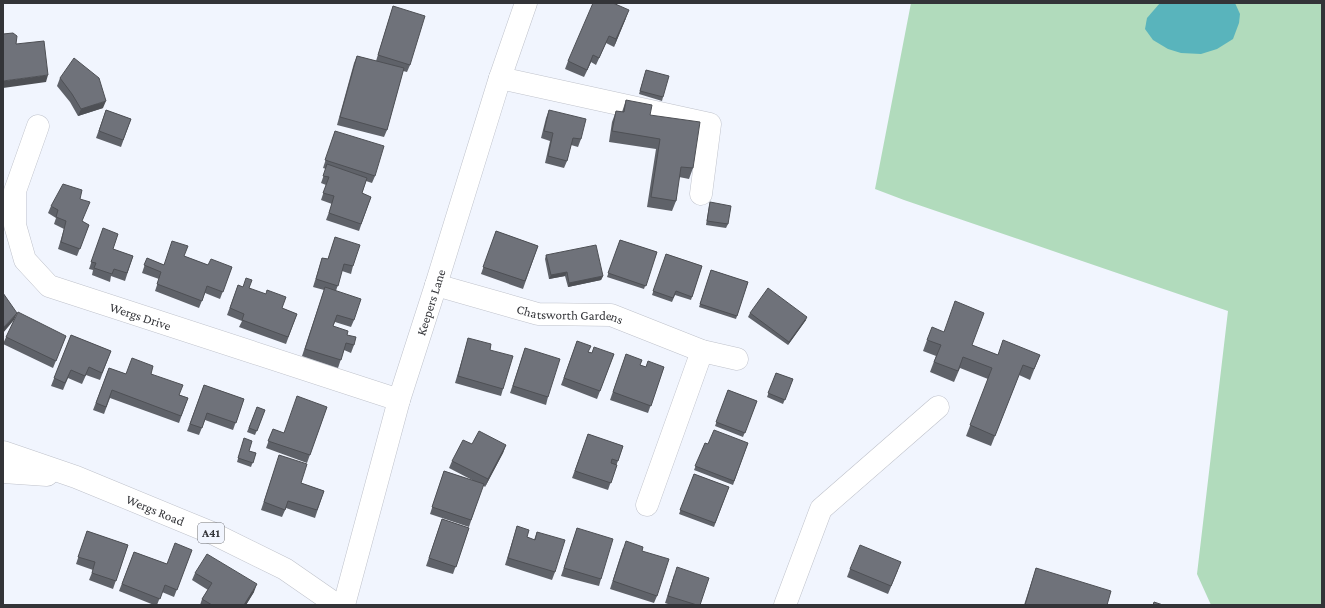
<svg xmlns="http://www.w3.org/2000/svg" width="1325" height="608" viewBox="0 0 1325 608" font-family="'Crimson Pro',serif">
  <rect width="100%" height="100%" fill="#f1f5fe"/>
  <path fill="#b1dbbc" d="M911,3H1322V605H1211L1197,574L1228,311L904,200L875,189Z"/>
  <path fill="#59b4bc" d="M1160,3H1235L1240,14L1239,23L1233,39L1217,49L1201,54L1181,53L1168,49L1153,40L1145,29L1147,18Z"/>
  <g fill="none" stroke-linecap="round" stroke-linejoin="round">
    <g stroke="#bfc2cb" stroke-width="23">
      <g id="minor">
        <path d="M500,78L710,124L701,194"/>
        <path id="s1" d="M38,126L15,191V225L25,260L49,286L399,400"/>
        <path id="s2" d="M436,285L538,314L611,315L702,351L737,359"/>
        <path d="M647,505L702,351"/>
        <path id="s3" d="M344,605L399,400L436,285L500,78L526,3"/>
        <path d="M785,605L821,509L938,407"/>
      </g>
    </g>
    <g stroke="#bfc2cb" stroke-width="23">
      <g id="highway">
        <path id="s4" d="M3,452L76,477L212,533L285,569L337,605"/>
        <path d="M3,472L47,475"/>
      </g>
    </g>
    <use href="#minor" stroke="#fff" stroke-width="22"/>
    <use href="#highway" stroke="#fff" stroke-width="22"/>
  </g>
  <path fill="#5f6269" d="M393,6L410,65L407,72L403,71L387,130L384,137L337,125L354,63L357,56L376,61Z
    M626,18L614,47L606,43L596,65L591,62L584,77L565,69L568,61Z
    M645,73L663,97L662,101L639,94Z
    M60,78L103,108L78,116L70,102L57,86Z
    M626,100L650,115L693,168L689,179L679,177L676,201L672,211L647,207L656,149L609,142L612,122L616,111L622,112Z
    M106,110L131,119L121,147L96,138Z
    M549,110L581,139L578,147L571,145L567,161L564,168L545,163L550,141L541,138L546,118Z
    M335,131L375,176L372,183L366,181L362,193L371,197L359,231L326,220L332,204L321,200L326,185L321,183L326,169L323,168Z
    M710,202L728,224L726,228L706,225L709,206Z
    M51,206L82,221L89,225L77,256L58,249L64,229L54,224L56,218L48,213Z
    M103,228L113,249L133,256L125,281L111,276L110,282L92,275L93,270L89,269Z
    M496,231L538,246L523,289L481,274Z
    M335,237L353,266L351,274L342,271L336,291L354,320L351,327L335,322L333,326L347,335L354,345L351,353L344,350L338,368L302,356L324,290L313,287L322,258L328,259Z
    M620,240L657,252L644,289L607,277Z
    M666,254L702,266L691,300L675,295L672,302L652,295Z
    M546,255L603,276L601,280L568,287L565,276L549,279L545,259Z
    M184,256L208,265L232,267L220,299L205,293L199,308L155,291L159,279L142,273L147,258L164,265Z
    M711,270L748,282L736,319L699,307Z
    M238,285L243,287L249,288L282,308L297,314L286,344L239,327L242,321L227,315Z
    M750,313L806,320L788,345L748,317Z
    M71,335L111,351L100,380L86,375L82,384L68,378L63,390L51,386Z
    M66,336L53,368L3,344L6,337Z
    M468,338L490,350L503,389L501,396L455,383L466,346Z
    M927,340L972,345L998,355H1040L1030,380L1019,375L991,446L966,436L988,379L960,368L954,382L930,372L936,356L923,351Z
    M577,341L588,352L592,353L614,354L597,399L561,385Z
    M525,348L548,397L546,405L510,393Z
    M626,354L640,365L646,367H664L648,413L610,400Z
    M109,368L126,374H151L180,395L188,398L179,423L110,398L104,414L93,410Z
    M776,373L793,379L783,404L767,397Z
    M204,385L244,399L233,430L205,420L199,435L187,431Z
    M728,390L757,401L743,437L715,426Z
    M257,407L265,410L255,435L247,432Z
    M327,407L307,463L266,448L273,429L284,433Z
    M588,434L623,446L608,490L572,478Z
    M244,438L249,451L256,453L251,467L237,462Z
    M705,443L708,444L748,443L733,485L694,470Z
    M472,444L506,445L503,453L485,487L483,485L469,527L430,514L444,471L474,481L449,468L452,461Z
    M277,462L301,483L324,491L315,518L286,508L282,517L261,510Z
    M694,474L729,487L714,527L679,514Z
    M442,519L469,528L453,574L426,566Z
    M517,526L527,537L534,540L537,532L555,572L552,580L505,565Z
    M577,528L601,579L599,586L561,576Z
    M87,531L128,545L113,589L89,580L93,570L76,564Z
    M623,548L642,551L657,596L654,603L610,589Z
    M192,550L174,597L162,592L157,605H154L119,591L134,552L167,564Z
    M1036,568L1107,605H1024Z
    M850,569L898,570L888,594L847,577Z
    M195,573L254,592L246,605H200L202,599L208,590L192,580Z
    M674,575L700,605H671L665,603Z"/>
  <path fill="#4e5055" d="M629,10L626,18L614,47L616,39Z
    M593,55L591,62L584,77L587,70Z
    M48,75L46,82L3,88V81Z
    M106,101L103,108L78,116L81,109Z
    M567,272L565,276L549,279L551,275Z
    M603,276L601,280L568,287L569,283Z
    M17,313L14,320L3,333V328Z
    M807,317L806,320L788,345L789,342Z
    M506,445L503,453L485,487L488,479Z
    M257,584L254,592L246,605H244Z"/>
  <path fill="#6f727a" stroke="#4e5055" d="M593,3H613L629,10L616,39L609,36L599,58L593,55L587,70L568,61Z
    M393,6L425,16L410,65L378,55Z
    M13,33L17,36L16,44L44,41L48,75L3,81V34Z
    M357,56L404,68L387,130L340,117Z
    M74,58L99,78L106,101L81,109L72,94L60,78Z
    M646,70L669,76L663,97L640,91Z
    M626,100L652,105L650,115L700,122L693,168L681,167L676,201L651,197L660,139L612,131L616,111L624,112Z
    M106,110L131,119L123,140L99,131Z
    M549,110L586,119L581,139L573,138L567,161L548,156L553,133L544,131Z
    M335,131L384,146L375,176L325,160Z
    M327,164L367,178L362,193L371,197L361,224L329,213L334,196L323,193L329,177L323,176Z
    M63,184L82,190L80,199L90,202L82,221L89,225L80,249L61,242L66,221L56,217L58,210L51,206Z
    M710,202L731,206L728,224L707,221Z
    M103,228L118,234L113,249L133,256L127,273L114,269L112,274L94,268L96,263L91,262Z
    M496,231L538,246L525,281L483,267Z
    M335,237L360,245L353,266L344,264L338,286L316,279L322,258L328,259Z
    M620,240L657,252L646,286L608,273Z
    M172,241L188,246L184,256L208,265L211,259L232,267L223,292L207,286L202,301L157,284L161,272L144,265L147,258L164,265Z
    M596,245L603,276L569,283L567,272L551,275L546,255Z
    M666,254L702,266L692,297L676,291L673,298L653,291Z
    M711,270L748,282L737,316L700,304Z
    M246,278L252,280L249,288L266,294L267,290L286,297L282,308L297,314L288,337L242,320L244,314L230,308L238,285L243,287Z
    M325,287L361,299L354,320L337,315L333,326L348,331L347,335L356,337L354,345L346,343L341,360L305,349Z
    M768,288L807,317L789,342L750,313Z
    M3,293L17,313L3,328Z
    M955,301L984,313L972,345L998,355L1003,340L1040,355L1034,369L1023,365L995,436L970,425L992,368L963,357L958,371L934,362L941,345L927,340L932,327L944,332Z
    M18,312L66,336L56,361L6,337Z
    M71,335L111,351L102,373L89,367L85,376L71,370L65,383L54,378Z
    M468,338L491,344L490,350L513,356L503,389L458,376Z
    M577,341L591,346L588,352L592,353L594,347L614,354L600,391L564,378Z
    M525,348L560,359L548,397L513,386Z
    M626,354L642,360L640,365L646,367L648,361L664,367L651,406L613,392Z
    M132,358L153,366L151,374L183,385L179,395L188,398L181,416L112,390L106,407L96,403L109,368L126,374Z
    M776,373L793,379L785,400L768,393Z
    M204,385L244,399L236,423L207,413L202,428L190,424Z
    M728,390L757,401L745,433L716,422Z
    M297,396L327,407L310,455L268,441L273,429L284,433Z
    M257,407L265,410L257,431L249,428Z
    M714,430L748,443L734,481L695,466L705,443L708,444Z
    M479,431L506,445L488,479L452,461L463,440L472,444Z
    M588,434L623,446L618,461L612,459L611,463L617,465L611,483L575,471Z
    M244,438L252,441L249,451L256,453L253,463L238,458Z
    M279,455L307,464L301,483L324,491L317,510L288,501L285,510L264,502Z
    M444,471L484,484L471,520L432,507Z
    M694,474L729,487L715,523L680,510Z
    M442,519L469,528L456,567L429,558Z
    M517,526L529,530L527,537L535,540L537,532L565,540L555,572L508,558Z
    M577,528L613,539L601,579L564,568Z
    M87,531L128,545L116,581L92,573L95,562L78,557Z
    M626,541L643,547L642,551L669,559L657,596L613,581Z
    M175,543L192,550L177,590L165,585L160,599L122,584L134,552L167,564Z
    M860,545L901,562L891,586L850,569Z
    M207,554L257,584L244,605H212L202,599L212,583L195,573Z
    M677,567L709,578L700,605H697L668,596Z
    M1036,568L1111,591L1107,605H1025Z
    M1154,602L1163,605H1153Z"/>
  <g text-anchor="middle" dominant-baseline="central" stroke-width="4" stroke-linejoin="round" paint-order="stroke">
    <rect fill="#f1f5fe" stroke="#6c6e73" stroke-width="1" x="198" y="523" width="26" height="20" rx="3"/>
    <g font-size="12" font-weight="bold" fill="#333438">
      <text x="211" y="533">A41</text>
    </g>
    <g font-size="13" fill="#333438" stroke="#f1f5fe">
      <text stroke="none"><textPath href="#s3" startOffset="315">Keepers Lane</textPath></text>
      <text stroke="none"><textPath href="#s2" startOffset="138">Chatsworth Gardens</textPath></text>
      <text stroke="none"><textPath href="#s1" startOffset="271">Wergs Drive</textPath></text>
      <text stroke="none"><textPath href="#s4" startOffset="163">Wergs Road</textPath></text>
    </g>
  </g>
  <rect width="1325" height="608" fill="none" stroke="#333438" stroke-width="8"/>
</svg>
